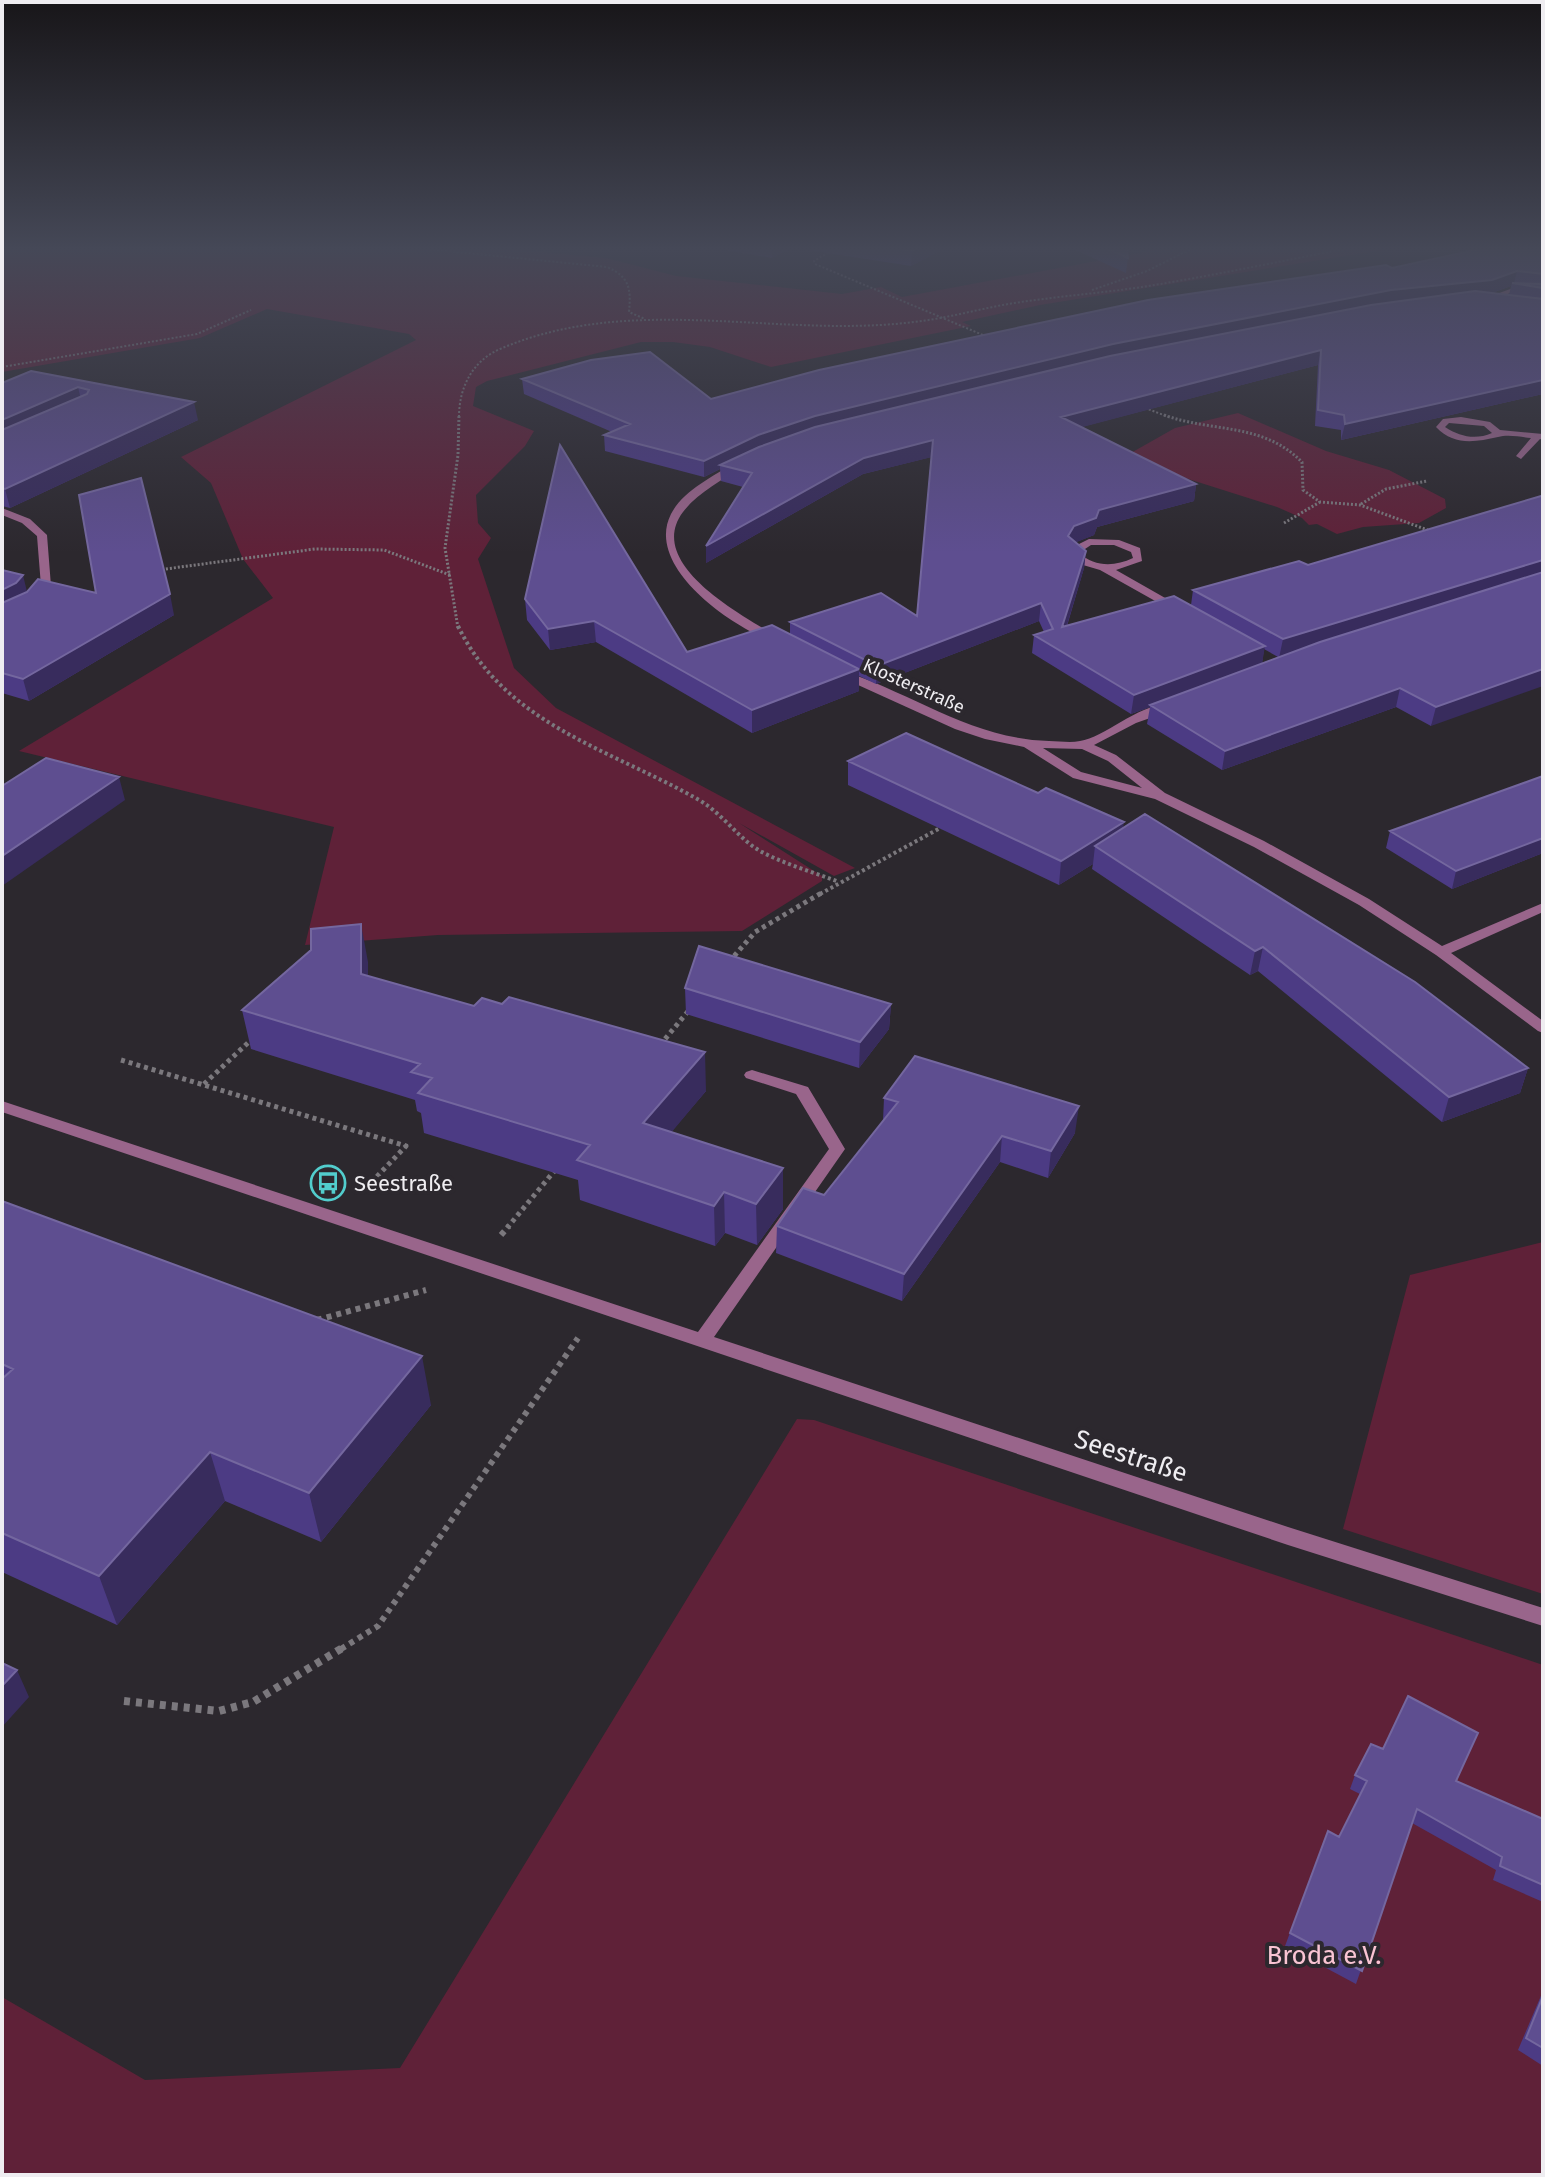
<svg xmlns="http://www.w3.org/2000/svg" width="1545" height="2177" viewBox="0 0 1545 2177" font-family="'Fira Sans',sans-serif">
  <rect width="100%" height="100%" fill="#2c282e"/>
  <path fill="#5f2138" d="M2,248H499L606,258L676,276L842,294L881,287L902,297L1145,252L1146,248H1395L1040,305L962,322L971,326L771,367L710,347L673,342H641L487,381L476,387L473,406L534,431L525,446L476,495L478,523L491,538L478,559L514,668L556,708L855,868L834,876L739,823L822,876V881L742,931L438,935L305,945L334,827L19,751L273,598L243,559L211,483L181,457L416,340L409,334L267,309L200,338L2,372Z
    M1238,413L1326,451L1389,470L1445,499L1446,508L1419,523L1363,527L1337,534L1317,524L1309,525L1302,518L1277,507L1122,458L1175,428Z
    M1543,1242V1594L1343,1529L1410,1275Z
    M797,1419L814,1420L1543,1665V2175H2V1997L145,2080L400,2068Z"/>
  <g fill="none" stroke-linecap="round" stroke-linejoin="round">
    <path stroke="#7b787d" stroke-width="2" stroke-dasharray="2 2" stroke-linecap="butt" d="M417,248L607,267C630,277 631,289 629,312L645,319
      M835,248L814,261L815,264L990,338
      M1092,290L1147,271L1193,248
      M2,367L197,334L251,310
      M1145,408L1169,417
      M459,417C459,388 472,361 500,349C632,292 777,339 914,322C950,318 985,307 1021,302C1061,296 1102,293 1142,287C1211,276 1281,261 1350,248"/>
    <path stroke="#7b787d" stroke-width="3" stroke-dasharray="2 2" stroke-linecap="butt" d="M1164,415C1214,433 1262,422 1302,462L1303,490L1320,502L1360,505L1433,532
      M1361,504L1386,489L1427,481
      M1284,523L1320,502
      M158,570L315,549L384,550L450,575
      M458,628L445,548L458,455L459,415"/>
    <path stroke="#7b787d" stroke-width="4" stroke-dasharray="3 3" stroke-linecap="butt" d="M458,626C506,725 610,749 699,800C723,814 738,838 760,851C784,864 813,872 839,882
      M820,894L942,827"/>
    <path stroke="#7b787d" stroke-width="5" stroke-dasharray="4 4" stroke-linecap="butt" d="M729,962L755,932L823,892
      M660,1045L690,1009
      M121,1060L406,1146L366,1188
      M204,1084L252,1039
      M507,1228L556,1169"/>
    <path stroke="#7b787d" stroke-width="6" stroke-dasharray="5 5" stroke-linecap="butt" d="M501,1235L509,1226
      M317,1320L426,1290
      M341,1649L378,1626L578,1338"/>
    <path stroke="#7b787d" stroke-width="8" stroke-dasharray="6 6" stroke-linecap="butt" d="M124,1701L219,1711L253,1702L344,1647"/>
    <path fill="#99658b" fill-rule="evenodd" d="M1513,288L1543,291V295L1514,292L1501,296L1514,303L1543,306V310L1509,307L1491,296Z
      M1461,417L1490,422L1500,430L1543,434V440L1540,439L1521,459L1516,456L1531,438C1521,437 1508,434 1498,437C1475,442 1454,446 1436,427L1443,419ZM1449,423L1484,426L1492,433C1476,440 1460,437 1445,427Z
      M734,463L742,465C722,482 699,491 683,512C644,564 743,616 778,637L780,639L774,642C732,627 644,567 671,514C683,491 712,477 734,463Z
      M2,508L30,519L47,535L51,586L31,610L2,624V617L23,606L41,586L37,536L22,523L2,515Z
      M1089,539L1119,540L1140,548L1142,561L1116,570L1181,607V611H1173L1100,570L1083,565L1069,553L1071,548ZM1091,545H1114L1131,552L1133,558C1114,567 1095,567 1079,553Z
      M840,670C911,692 971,739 1049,741C1059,741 1070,743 1080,741C1105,738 1140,702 1170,705V711L1136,723L1094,745L1116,755L1165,793L1264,841L1369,899L1442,946L1543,903V912L1451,953L1543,1021V1033L1538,1031L1436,955L1359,905L1254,847L1155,799L1073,778L1024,747L985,739L955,729L836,675L834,673ZM1043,748L1082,749L1108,761L1142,788L1081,772Z
      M752,1070L808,1087L845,1149L714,1337L1288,1527L1543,1608V1626L1288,1545L2,1112V1101L698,1332L829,1149L796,1094L746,1078L744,1075L746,1072Z"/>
  </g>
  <path fill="#4c3b84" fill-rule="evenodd" d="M713,248H791L772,258Z
    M795,248H945L911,266Z
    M1071,248H1127L1128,258L1126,273Z
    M1543,248V394L1341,440V430L1315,426L1318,365L1081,427L1196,484L1194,501L1097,527L1094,535L1076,542L1086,551L1084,568L1067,626L1191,605L1193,590L1308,565L1541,496L1431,726L1396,707L1222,770L1147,724L1150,707L1131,714L1032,653L1034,635L1044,632L1039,621L876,684L859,676V691L752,733L596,642L550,650L527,620L525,599L560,445L687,652L790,634V622L917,616L931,457L863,474L706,563L743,487L721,481L720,469L704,477L605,451L604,435L612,432L524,394L522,379L711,399L1392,268ZM1511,286L1509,295L1492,293ZM1264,649L1278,657L1262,663Z
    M31,371L198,420L10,508L2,506V383Z
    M2,570L27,592L174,615L29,701L2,693Z
    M848,761L1038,793L1123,828L1528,1068L1520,1093L1442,1122L1258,971L1250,975L1092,869L1093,864L1059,885L848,785Z
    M1543,776V853L1452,889L1386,848L1390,831Z
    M368,962V976L706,1091L671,1132L783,1209L757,1245L725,1233L715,1246L580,1200L578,1180L424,1133L421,1113L417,1111L415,1100L251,1049L242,1010Z
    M685,988L891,1004L889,1029L859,1068L686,1014Z
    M884,1098L1075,1133L1048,1178L1000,1162L902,1301L776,1253L777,1226L824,1195L883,1121Z
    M2,1201L431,1405L321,1542L225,1501L117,1625L2,1572Z
    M1383,1749L1543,1819V1902L1493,1880L1496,1870L1412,1823L1356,1984L1285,1946L1328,1831L1339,1837L1360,1794L1350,1789L1355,1775Z
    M1543,1991V2066L1518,2050Z"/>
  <path fill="#382c5d" d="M772,248H791L772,258Z
    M917,248H945L911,266L912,251Z
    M1517,271L1514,283H1512L1511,286L1489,294L720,465V469L704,477V461L758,435L815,416L1113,344L1391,290Z
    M1321,350L1318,365L1060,433L1061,417Z
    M1543,380V394L1341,440L1345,424Z
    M78,387L82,404L2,440V420Z
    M194,402L198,420L10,508L5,489Z
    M933,440L932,457L863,474L706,563V546L864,458Z
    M1196,484L1194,501L1097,527L1094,535L1072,544L1068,536L1074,526L1099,510Z
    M1086,551L1084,568L1061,645L1062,627Z
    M1543,560V573L1279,658L1283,639Z
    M23,575L28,596L2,614V590Z
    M170,594L174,615L29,701L23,679Z
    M1041,603L1039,621L876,684L877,666Z
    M594,621L596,642L550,650L548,629Z
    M1265,646L1262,664L1150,705V707L1131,714L1134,695Z
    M859,669V691L752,733V710Z
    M1543,669V686L1431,726L1436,707Z
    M1400,688L1396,707L1222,770L1225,751Z
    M119,777L125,800L2,886V856Z
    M1124,822L1120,847L1095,846L1093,864L1059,885L1061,861Z
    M1543,838V853L1452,889L1456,871Z
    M361,924L368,962V1013L361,974Z
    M1263,947L1258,971L1250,975L1255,951Z
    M891,1004L889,1029L859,1068L860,1042Z
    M705,1052L706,1091L645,1164L643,1123Z
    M1528,1068L1520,1093L1442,1122L1449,1097Z
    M1079,1106L1075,1133L1048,1178L1051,1151Z
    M1002,1136L1000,1162L902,1301L904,1274Z
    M783,1168V1209L757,1245L756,1204Z
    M724,1192L725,1233L715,1246L714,1206Z
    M422,1356L431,1405L321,1542L309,1493Z
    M210,1452L225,1501L117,1625L99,1576Z
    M17,1670L29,1697L2,1727V1686Z"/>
  <path fill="#5e4e90" stroke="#74679f" stroke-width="2" d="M894,248H917L912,251Z
    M1106,248H1127L1128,258Z
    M1484,248H1543V274L1517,271L1492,280L1391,290L1113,344L815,416L758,435L704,461L604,435L630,424L522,379L591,360L650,352L711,399L819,370L1148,300L1386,265L1392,268Z
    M1512,283L1543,284V288Z
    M1475,291L1543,299V380L1345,424L1344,415L1318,410L1321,350L1061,417L1196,484L1099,510L1096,518L1074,526L1068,536L1086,551L1062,627L1174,596L1265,646L1134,695L1034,635L1053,629L1041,603L877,666L790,622L881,593L917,616L933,440L864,458L706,546L752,473L720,465L759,447L815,427L1110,356L1371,305Z
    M31,371L194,402L5,489L2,488V430L87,394L89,390L78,387L2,420V383Z
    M560,445L687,652L772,625L859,669L752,710L594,621L548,629L525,599Z
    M141,478L170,594L23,679L2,673V603L27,592L38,579L96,593L79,495Z
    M1541,496H1543V560L1283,639L1193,590L1299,561L1308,565Z
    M2,570L23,575L16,583L2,590Z
    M1543,572V669L1436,707L1400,688L1225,751L1150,705L1320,642Z
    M906,733L1038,793L1046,788L1124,822L1061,861L848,761Z
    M46,758L119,777L2,856V786Z
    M1543,776V838L1456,871L1390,831Z
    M1145,814L1415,982L1528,1068L1449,1097L1263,947L1255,951L1095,846Z
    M361,924V974L474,1006L482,998L502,1004L509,997L705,1052L643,1123L783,1168L756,1204L724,1192L714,1206L577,1160L590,1145L418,1093L432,1078L411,1072L420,1064L242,1010L311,950V929Z
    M699,946L891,1004L860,1042L685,988Z
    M915,1056L1079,1106L1051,1151L1002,1136L904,1274L777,1226L803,1188L824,1195L898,1102L884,1098Z
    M2,1201L422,1356L309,1493L210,1452L99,1576L2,1533V1379L13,1369L2,1364Z
    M2,1663L17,1670L2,1686Z
    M1408,1696L1478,1733L1456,1781L1543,1819V1885L1500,1866L1502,1857L1417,1809L1362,1971L1290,1933L1328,1831L1339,1837L1367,1781L1355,1775L1371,1744L1383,1749Z
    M1543,1996V2048L1526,2038Z"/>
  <linearGradient id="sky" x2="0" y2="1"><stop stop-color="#181619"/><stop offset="0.45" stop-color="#454857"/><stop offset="1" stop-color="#454857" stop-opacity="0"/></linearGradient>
  <rect width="1545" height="553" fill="url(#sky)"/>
  <defs>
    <g id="bus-ring" transform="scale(1.8)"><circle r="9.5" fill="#2c282e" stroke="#52cdcd" stroke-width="1.5"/><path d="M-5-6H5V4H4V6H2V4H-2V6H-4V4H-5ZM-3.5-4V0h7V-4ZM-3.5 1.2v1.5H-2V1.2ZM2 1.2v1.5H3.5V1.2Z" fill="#52cdcd"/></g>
  </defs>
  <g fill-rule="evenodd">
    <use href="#bus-ring" x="328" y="1183"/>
  </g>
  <g text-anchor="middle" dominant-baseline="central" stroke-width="8" stroke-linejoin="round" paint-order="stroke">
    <g font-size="18" fill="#efedf1" stroke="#2c282e">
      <text transform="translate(914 686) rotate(24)">Klosterstraße</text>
    </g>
    <g font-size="22" fill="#efedf1" stroke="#2c282e" text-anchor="start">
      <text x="354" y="1183">Seestraße</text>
    </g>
    <g font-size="26" fill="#efedf1" stroke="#2c282e">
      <text transform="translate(1131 1456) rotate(18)">Seestraße</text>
    </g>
    <g font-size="26" fill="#f9c4d3" stroke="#2c282e">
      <text x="1324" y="1955">Broda e.V.</text>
    </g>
  </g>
  <rect width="1545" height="2177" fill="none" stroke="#efedf1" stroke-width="8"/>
</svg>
